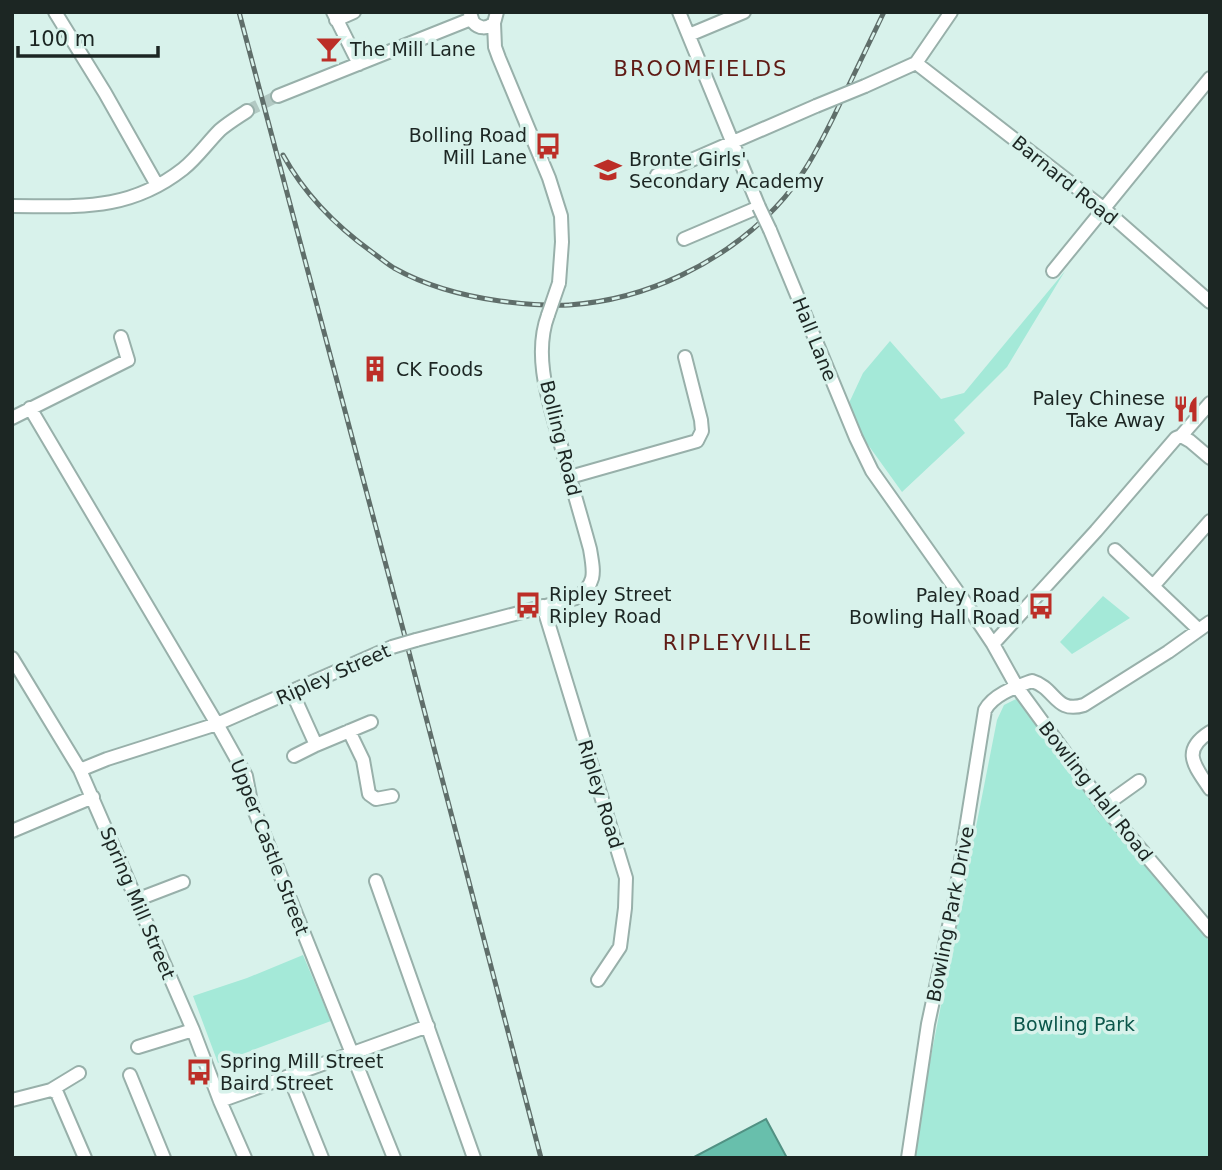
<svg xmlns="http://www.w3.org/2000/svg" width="1222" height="1170" viewBox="0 0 1222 1170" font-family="'DejaVu Sans',sans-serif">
  <rect width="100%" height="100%" fill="#d8f2eb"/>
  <path fill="#a4e9d8" d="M1065,271L1007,367L954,420L965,433L902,492L861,435L849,403L863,373L890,341L941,399L964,393Z
    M1103,596L1130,618L1072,654L1060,642Z
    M1020,697L1090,798L1210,942V1158H911L997,720L1004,705Z
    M303,955L331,1021L218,1063L193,996L247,978Z"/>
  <path fill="#68bfac" stroke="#519183" stroke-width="2" d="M766,1119L787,1158H695L694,1157Z"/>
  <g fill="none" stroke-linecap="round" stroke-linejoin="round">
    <path stroke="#b2c9c3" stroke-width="12" stroke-dasharray="12 6" stroke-linecap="butt" d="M247,111L278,96"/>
    <g stroke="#98b0aa" stroke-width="16">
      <path id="minor" d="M55,12L105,93L157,185
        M333,12L359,64
        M679,12L759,207L684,239
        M470,13L473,22C479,29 487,29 494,23L497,12
        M336,20L354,12
        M494,23L495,47L499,58L549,178L561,216L562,242L559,283
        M689,35L744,12
        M916,63L1103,208L1210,302
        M865,86L916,63L951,12
        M278,96L471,19
        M657,175L816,106
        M12,206C78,206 128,212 183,169C197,158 207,143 220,130C228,123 238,117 247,111
        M770,230L856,438L872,471L969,608L993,644L1017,687L1104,806L1210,931
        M1053,271L1210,78
        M30,408L217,724L246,776L251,802L394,1158
        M12,418L128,360L121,337
        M1181,436L1190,441L1210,458
        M570,477L697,441L702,431L701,420L685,357
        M1115,550L1198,629
        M1154,585L1210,521
        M543,606L626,878L625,908L620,947L598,980
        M416,640L576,598C597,583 594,573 590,549C581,516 571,483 562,449C551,407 532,358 548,315
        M993,644L1096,531L1176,438L1181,436L1210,403
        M12,658L80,770L193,1030L220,1101L245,1158
        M292,692L316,745L371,722
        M349,731L363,760L369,794L376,799L392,796
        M1210,732C1180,751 1195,766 1210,789
        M294,756L316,745
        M80,770L107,759L217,724L392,647
        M1104,806L1139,781
        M12,831L93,797
        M376,881L474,1158
        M136,900L183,882
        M138,1047L193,1030
        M130,1075L164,1158
        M289,1076L322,1158
        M51,1090L57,1093L85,1158
        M12,1100L51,1090L79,1073
        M220,1101L428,1026
        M908,1158L928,1024L955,898L985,710C994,694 1016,687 1032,681C1056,688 1055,714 1084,705L1168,652L1210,622"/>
    </g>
    <use href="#minor" stroke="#fff" stroke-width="12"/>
    <g stroke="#5f6e6a" stroke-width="5">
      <path id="rail" d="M239,12L404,633L541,1158
        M283,155C305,195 336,226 372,252C379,257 386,263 394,268C426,286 464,296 500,301C523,304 546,306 569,305C646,300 723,263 776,207C801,181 817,150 833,118C850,83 867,48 884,12"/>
    </g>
    <use href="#rail" stroke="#d8f2eb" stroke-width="2.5" stroke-dasharray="8" stroke-linecap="butt"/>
    <g stroke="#98b0aa" stroke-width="16" stroke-linecap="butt">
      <path id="minor-bridge" d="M816,106L865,86
        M759,207L770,230
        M548,315L559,283
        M392,647L416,640"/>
    </g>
    <use href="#minor-bridge" stroke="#fff" stroke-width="12"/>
  </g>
  <defs>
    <g id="bar-bare" transform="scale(2.1)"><path d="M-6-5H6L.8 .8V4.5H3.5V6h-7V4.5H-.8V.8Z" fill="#bc2e27" stroke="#d8f2eb" stroke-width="2.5" paint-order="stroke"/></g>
    <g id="bus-bare" transform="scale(2.1)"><path d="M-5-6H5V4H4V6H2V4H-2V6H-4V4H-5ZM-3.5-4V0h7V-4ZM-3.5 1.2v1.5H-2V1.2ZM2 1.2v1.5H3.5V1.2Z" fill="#bc2e27" stroke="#d8f2eb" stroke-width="2.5" paint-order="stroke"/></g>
    <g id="school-bare" transform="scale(2.1)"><path d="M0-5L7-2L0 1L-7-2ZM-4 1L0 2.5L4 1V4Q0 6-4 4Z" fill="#bc2e27" stroke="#d8f2eb" stroke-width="2.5" paint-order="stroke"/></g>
    <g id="building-bare" transform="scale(2.1)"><path d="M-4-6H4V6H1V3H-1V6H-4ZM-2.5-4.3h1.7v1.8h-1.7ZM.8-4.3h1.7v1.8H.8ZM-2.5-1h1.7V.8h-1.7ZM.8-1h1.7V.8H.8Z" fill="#bc2e27" stroke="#d8f2eb" stroke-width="2.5" paint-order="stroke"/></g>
    <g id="restaurant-bare" transform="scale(2.1)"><path d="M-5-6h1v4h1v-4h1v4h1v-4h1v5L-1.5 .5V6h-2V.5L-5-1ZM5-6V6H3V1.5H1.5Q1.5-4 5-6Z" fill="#bc2e27" stroke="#d8f2eb" stroke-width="2.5" paint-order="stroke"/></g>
  </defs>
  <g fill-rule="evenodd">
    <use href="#bar-bare" x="329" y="49"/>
    <use href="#bus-bare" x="548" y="146"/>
    <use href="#school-bare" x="608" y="170"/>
    <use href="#building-bare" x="375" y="369"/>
    <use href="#restaurant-bare" x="1186" y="409"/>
    <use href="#bus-bare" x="528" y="605"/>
    <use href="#bus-bare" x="1041" y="606"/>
    <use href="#bus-bare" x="199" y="1072"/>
  </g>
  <g text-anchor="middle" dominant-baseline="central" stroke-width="7" stroke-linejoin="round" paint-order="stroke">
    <g font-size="19" fill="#1c2623" stroke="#d8f2eb" text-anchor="start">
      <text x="350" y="49">The Mill Lane</text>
      <text x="527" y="135" text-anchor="end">Bolling Road<tspan x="527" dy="22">Mill Lane</tspan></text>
      <text x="629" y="159">Bronte Girls'<tspan x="629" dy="22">Secondary Academy</tspan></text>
      <text x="396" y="369">CK Foods</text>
      <text x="1165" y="398" text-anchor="end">Paley Chinese<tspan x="1165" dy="22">Take Away</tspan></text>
      <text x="549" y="594">Ripley Street<tspan x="549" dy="22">Ripley Road</tspan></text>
      <text x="1020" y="595" text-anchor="end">Paley Road<tspan x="1020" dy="22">Bowling Hall Road</tspan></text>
      <text x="220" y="1061">Spring Mill Street<tspan x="220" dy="22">Baird Street</tspan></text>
    </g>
    <g font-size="19" fill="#1c2623" stroke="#d8f2eb">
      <text transform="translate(1065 180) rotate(39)">Barnard Road</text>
      <text transform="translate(815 339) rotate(68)">Hall Lane</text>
      <text transform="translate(561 438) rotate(76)">Bolling Road</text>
      <text transform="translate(333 674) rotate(-24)">Ripley Street</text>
      <text transform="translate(1096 791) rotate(52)">Bowling Hall Road</text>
      <text transform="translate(601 794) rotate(73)">Ripley Road</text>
      <text transform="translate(270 847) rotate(69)">Upper Castle Street</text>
      <text transform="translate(138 903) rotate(67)">Spring Mill Street</text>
      <text transform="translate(950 914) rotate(-79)">Bowling Park Drive</text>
    </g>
    <g font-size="19" fill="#0b564a" stroke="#d8f2eb">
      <text x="1074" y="1024">Bowling Park</text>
    </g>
    <g font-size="21" letter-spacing="2" fill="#5f1b15" stroke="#d8f2eb">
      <text x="701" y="69">BROOMFIELDS</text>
      <text x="738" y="643">RIPLEYVILLE</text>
    </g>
  </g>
  <rect width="1222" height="1170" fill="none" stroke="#1c2623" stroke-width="28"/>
  <path d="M18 46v10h140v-10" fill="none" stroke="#1c2623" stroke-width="3.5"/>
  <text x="28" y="46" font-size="21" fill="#1c2623" stroke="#d8f2eb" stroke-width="5" paint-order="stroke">100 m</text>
</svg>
